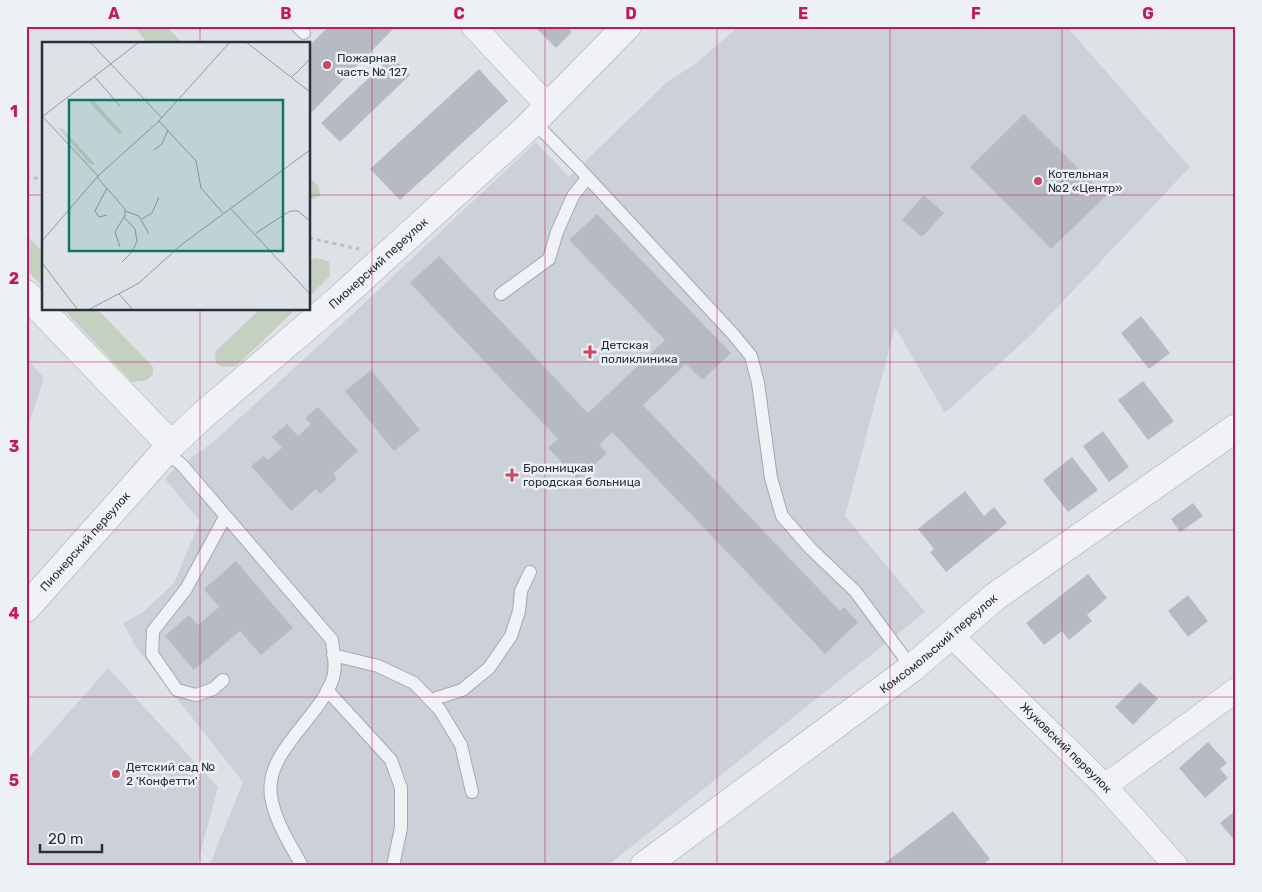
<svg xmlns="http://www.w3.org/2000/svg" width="1262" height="892" viewBox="0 0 1262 892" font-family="Rubik,sans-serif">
  <rect width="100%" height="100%" fill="#dee2e7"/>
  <path fill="#ccd1d9" d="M739,26H1066L1190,167L1033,333L945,413L895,327L845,516L925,612L607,866H209L243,782L136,647L123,623L143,612L174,583L200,521L165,479L172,471L211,444L326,339L536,142L569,177L667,82L695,64Z
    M26,358L44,378L26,433Z
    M108,668L218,787L197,866H26V761Z"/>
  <path fill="#c4d0c0" d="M133,26H166L183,44H149Z
    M309,176L319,187L320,196L309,200Z
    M26,235L44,253V288L26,269Z
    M314,258L322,259L329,262L330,276L309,297V263Z
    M63,309H97L153,367V374L147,380L132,382Z
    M260,309H296L236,366L223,367L216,363L215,352Z"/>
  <path fill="#b6bbc3" d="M329,26H396L309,115V46Z
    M534,26H566L572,32L556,48Z
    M392,56L410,75L340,142L321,123Z
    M479,69L508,101L400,200L370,169Z
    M1024,114L1106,196L1051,249L970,167Z
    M924,195L944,213L922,237L902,220Z
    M597,214L731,353L702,380L686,364L643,405L840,611L844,607L858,622L825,654L612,432L599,445L607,453L578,480L548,448L558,439L410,283L439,256L588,413L665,340L569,240Z
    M1141,316L1170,353L1149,369L1121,333Z
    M371,370L420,430L394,451L345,391Z
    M1143,381L1174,421L1148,440L1118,400Z
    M318,407L358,451L333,474L337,479L320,494L316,489L291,511L251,466L264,456L268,460L282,448L272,437L287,424L298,436L311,424L305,418Z
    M1103,431L1129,467L1109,482L1083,446Z
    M1072,457L1098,490L1068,512L1043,480Z
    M965,491L984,516L994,507L1007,523L946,572L930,552L934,549L918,529Z
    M1193,503L1203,516L1180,532L1171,519Z
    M236,561L293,628L261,655L240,631L194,670L165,636L189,615L198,625L219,607L204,589Z
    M1088,574L1107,598L1087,615L1092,621L1069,640L1062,631L1044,645L1026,623Z
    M1188,595L1208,621L1188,637L1168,611Z
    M1140,682L1158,699L1133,725L1115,707Z
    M1208,742L1227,763L1220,769L1228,778L1205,798L1179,768Z
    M1236,810V842L1220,823Z
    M953,811L990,859L981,866H881Z"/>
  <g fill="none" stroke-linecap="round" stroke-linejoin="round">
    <g stroke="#a4a9b1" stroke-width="14">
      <path id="service" d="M297,26L304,33
        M533,121L578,167L732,333L751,356L758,383L771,478L782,516L811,549L855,591L912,668
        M501,294L549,259L557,232L573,196L587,178
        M165,451L182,465L332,640C333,652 337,666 333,678C320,718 264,752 271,796C275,822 290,844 302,866
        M333,655L378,666L414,683L440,710L461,745L472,792
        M223,680L213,689L196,695L177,690L152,654L153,631L186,589L225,517
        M327,690L391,760L401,788V828L393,866
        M431,700L462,690L489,668L511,636L519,611L521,591L530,572"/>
    </g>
    <g stroke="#a4a9b1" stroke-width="25">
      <g id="minor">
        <path d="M473,26L548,106"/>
        <path id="s1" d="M951,635L1105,786L1176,866"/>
        <path d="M1105,786L1236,690"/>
      </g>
    </g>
    <g stroke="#a4a9b1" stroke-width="29">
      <g id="tertiary">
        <path d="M26,294L171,445"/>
        <path id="s2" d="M26,608L171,445L203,415L337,301L528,127L627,26"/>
        <path id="s3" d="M644,866L912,668L996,596L1236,428"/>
      </g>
    </g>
    <path stroke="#bdc0c5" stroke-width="3" stroke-dasharray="4 4" stroke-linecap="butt" d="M26,176L44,180
      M309,238L359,249"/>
    <use href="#service" stroke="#f1f2f5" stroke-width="12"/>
    <use href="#minor" stroke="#f1f2f5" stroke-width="24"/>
    <use href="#tertiary" stroke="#f1f2f5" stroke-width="28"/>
  </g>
  <path fill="none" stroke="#c2185b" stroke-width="1" stroke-opacity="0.55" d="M200,26V44M372,26V866M545,26V866M717,26V866M890,26V866M1062,26V866M26,195H44M309,195H1236M200,309V866M26,362H1236M26,530H1236M26,697H1236"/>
  <g fill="#c7485f" stroke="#edf1f5" stroke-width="2">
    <circle cx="327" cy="65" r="5"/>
    <circle cx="1038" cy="181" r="5"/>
    <path d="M587.5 344.5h5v5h5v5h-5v5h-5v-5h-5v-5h5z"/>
    <path d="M509.5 467.5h5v5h5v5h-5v5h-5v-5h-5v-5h5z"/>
    <circle cx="116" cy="774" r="5"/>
  </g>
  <g text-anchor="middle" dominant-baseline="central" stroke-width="5" stroke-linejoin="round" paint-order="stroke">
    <g font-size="12" fill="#28303d" stroke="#edf1f5" text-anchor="start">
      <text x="337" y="58">Пожарная<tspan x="337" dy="14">часть № 127</tspan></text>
      <text x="1048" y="174">Котельная<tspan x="1048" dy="14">№2 «Центр»</tspan></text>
      <text x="601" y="345">Детская<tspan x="601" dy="14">поликлиника</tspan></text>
      <text x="523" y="468">Бронницкая<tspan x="523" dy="14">городская больница</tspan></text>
      <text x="126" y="767">Детский сад №<tspan x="126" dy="14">2 'Конфетти'</tspan></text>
    </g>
    <g font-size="12" fill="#28303d" stroke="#edf1f5">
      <text stroke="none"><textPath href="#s2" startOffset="494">Пионерский переулок</textPath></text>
      <text stroke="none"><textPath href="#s2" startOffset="89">Пионерский переулок</textPath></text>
      <text stroke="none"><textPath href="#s3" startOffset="369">Комсомольский переулок</textPath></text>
      <text stroke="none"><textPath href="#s1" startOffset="161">Жуковский переулок</textPath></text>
    </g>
  </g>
  <g transform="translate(42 42)">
    <rect width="268" height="268" fill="#dee2e7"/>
    <path d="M48,57H50L81,91L77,92L47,60ZM16,86L21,87L53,122L49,123Z" fill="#c4d0c0"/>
    <path fill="none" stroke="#959ba3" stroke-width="1" d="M48,0L120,76M204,0L268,50M52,34L78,64M249,36L268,17M0,74L56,134M0,75L97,0M117,79L154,119L159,146L181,171M112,108L120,102L126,88M55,135L83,167V173L73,190L78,205M188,166L268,252M83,169L97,174L107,192M65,173L57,175L53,169L65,146M100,177L110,171L117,155M214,191L248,169H256L268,179M0,199L56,134L116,80L188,0M80,220L90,210L95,199L93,187L82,175M0,221L36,268M77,252L91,268M46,268L97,241L139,203L268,108"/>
    <path fill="#0f766e" fill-opacity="0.15" stroke="#0f766e" stroke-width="2.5" d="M27,58H241V209H27Z"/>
    <rect width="268" height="268" fill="none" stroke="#28303d" stroke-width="2.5"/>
  </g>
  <rect width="1262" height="892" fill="none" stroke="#edf1f5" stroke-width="55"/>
  <path d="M40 844v8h62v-8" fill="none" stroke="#28303d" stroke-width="2.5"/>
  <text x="48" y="844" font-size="15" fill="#28303d" stroke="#edf1f5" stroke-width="4" paint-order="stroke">20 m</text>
  <rect x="28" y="28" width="1206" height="836" fill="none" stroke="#c2185b" stroke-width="2"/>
  <g font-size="16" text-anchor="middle" font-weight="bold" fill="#c2185b">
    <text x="114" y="19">A</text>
    <text x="286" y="19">B</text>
    <text x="459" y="19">C</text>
    <text x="631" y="19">D</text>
    <text x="803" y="19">E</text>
    <text x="976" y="19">F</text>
    <text x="1148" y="19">G</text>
    <text x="14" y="117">1</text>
    <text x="14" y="284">2</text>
    <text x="14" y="452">3</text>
    <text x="14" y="619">4</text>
    <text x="14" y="786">5</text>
  </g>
</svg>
